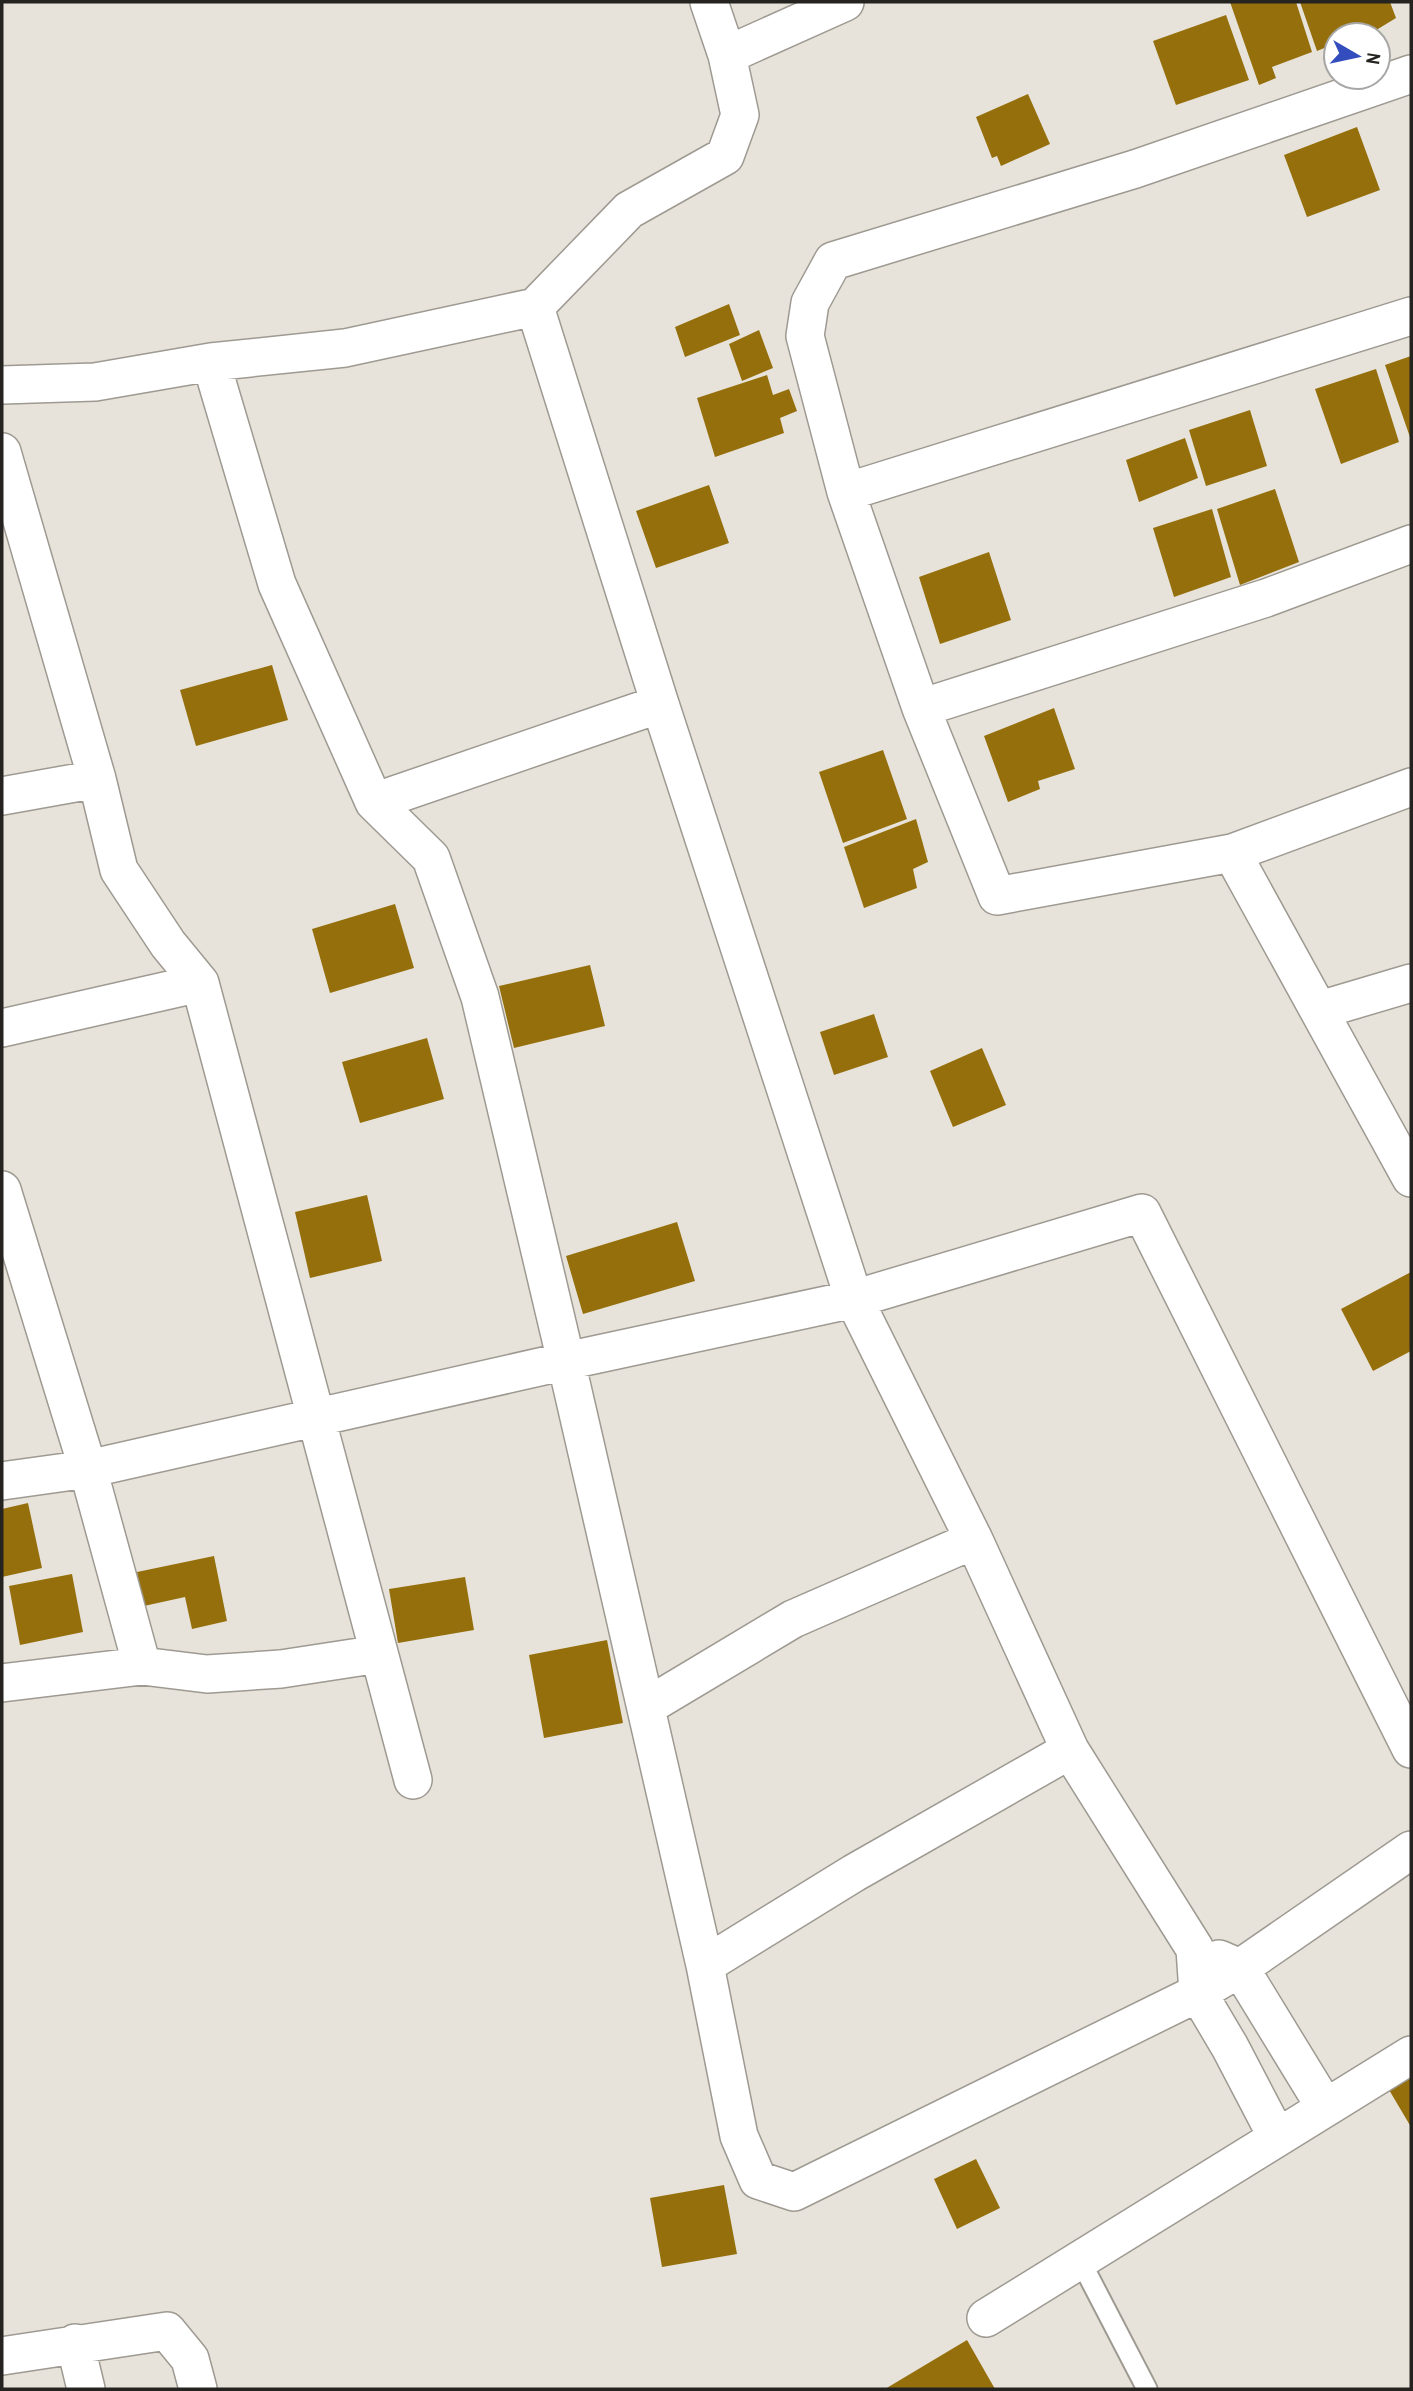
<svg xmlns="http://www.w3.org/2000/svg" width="1413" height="2391" viewBox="0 0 1413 2391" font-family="'Archivo Narrow',sans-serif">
  <rect width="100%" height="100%" fill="#e7e3da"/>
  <path fill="#956f0b" d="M1230,2H1296L1312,52L1272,67L1276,78L1259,85Z
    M1300,2H1390L1396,18L1373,32L1374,35H1336V50L1334,44L1317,51Z
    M1226,15L1249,80L1176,105L1153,41Z
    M1028,94L1050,144L1001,166L997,156L992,158L976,117Z
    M1357,127L1380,190L1307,217L1284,155Z
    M729,304L740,335L685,357L675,327Z
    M759,330L773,368L742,381L729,344Z
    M1411,356V440L1385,365Z
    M1376,369L1399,442L1341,464L1315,389Z
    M767,375L773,395L789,389L797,411L780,418L784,433L715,457L697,398Z
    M1250,410L1267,466L1206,486L1189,430Z
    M1185,438L1198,478L1139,502L1126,460Z
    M709,485L729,543L656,568L636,511Z
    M1275,489L1299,562L1240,585L1217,509Z
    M1212,509L1231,577L1174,597L1153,528Z
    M989,552L1011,620L940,644L919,577Z
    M272,665L288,720L196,746L180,690Z
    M1054,708L1075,769L1038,781L1040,789L1008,802L984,736Z
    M883,750L907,819L843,843L819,772Z
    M916,819L928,862L913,869L917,888L864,908L844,847Z
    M395,904L414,968L330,993L312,929Z
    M590,965L605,1026L514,1048L499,986Z
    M874,1014L888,1057L834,1075L820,1032Z
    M427,1038L444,1099L360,1123L342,1062Z
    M982,1048L1006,1105L953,1127L930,1071Z
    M367,1195L382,1261L310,1278L295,1212Z
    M677,1222L695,1281L583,1314L566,1256Z
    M1411,1272V1351L1373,1371L1341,1309Z
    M28,1503L42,1568L2,1577V1509Z
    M214,1556L227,1621L192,1629L185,1597L144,1606L137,1572Z
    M72,1574L83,1632L20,1645L9,1586Z
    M465,1577L474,1630L398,1643L389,1589Z
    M607,1640L623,1723L544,1738L529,1655Z
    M1411,2067V2127L1385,2083Z
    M976,2159L1000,2208L957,2229L934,2179Z
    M724,2185L737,2254L662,2267L650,2198Z
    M967,2340L995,2389H885Z"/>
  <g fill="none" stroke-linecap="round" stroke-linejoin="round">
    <g stroke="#9e9a92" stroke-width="23">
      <path id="lane" d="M1080,2260L1147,2389"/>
    </g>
    <g stroke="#9e9a92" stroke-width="40">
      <path id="street" d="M727,55L845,2
        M1411,74L1135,169L833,261L810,303L805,336L846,492L921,708L997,896L1232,853L1411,787
        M535,307L660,704L854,1299L974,1540L1070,1750L1195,1949L1198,1993L1230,2047L1277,2137
        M211,362L277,584L374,802L431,858L480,997L566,1361L705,1965L739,2136L758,2180L794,2192L1198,1993L1240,1968L1411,1850
        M2,385L95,382L211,362L345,348L535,307L629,210L725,156L740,115L727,55L709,2
        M2,452L97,779L119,870L168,944L200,983L413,1780
        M846,492L1411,316
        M921,708L1266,598L1411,544
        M2,796L97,779
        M374,802L660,704
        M1232,853L1411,1178
        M1320,1010L1411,983
        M2,1028L200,983
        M2,1190L88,1469L142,1666L207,1674L281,1669L379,1654
        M2,1481L88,1469L566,1361L854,1299L1142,1213L1411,1749
        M2,1683L142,1666
        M646,1707L793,1619L974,1540
        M1219,1959L1240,1968L1325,2107
        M705,1965L854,1873L1070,1750
        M986,2318L1411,2055
        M75,2343L86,2389
        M2,2356L167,2331L190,2359L198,2389"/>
    </g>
    <use href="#lane" stroke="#fff" stroke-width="19"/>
    <use href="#street" stroke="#fff" stroke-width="37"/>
  </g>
  <rect width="1413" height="2391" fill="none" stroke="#242320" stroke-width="7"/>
  <g transform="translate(1357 56) rotate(99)"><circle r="33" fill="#ffffff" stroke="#a7a7a6" stroke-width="2"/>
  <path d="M0-5L12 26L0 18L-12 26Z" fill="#344dbe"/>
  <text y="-10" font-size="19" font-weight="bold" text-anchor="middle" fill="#242320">N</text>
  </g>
</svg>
